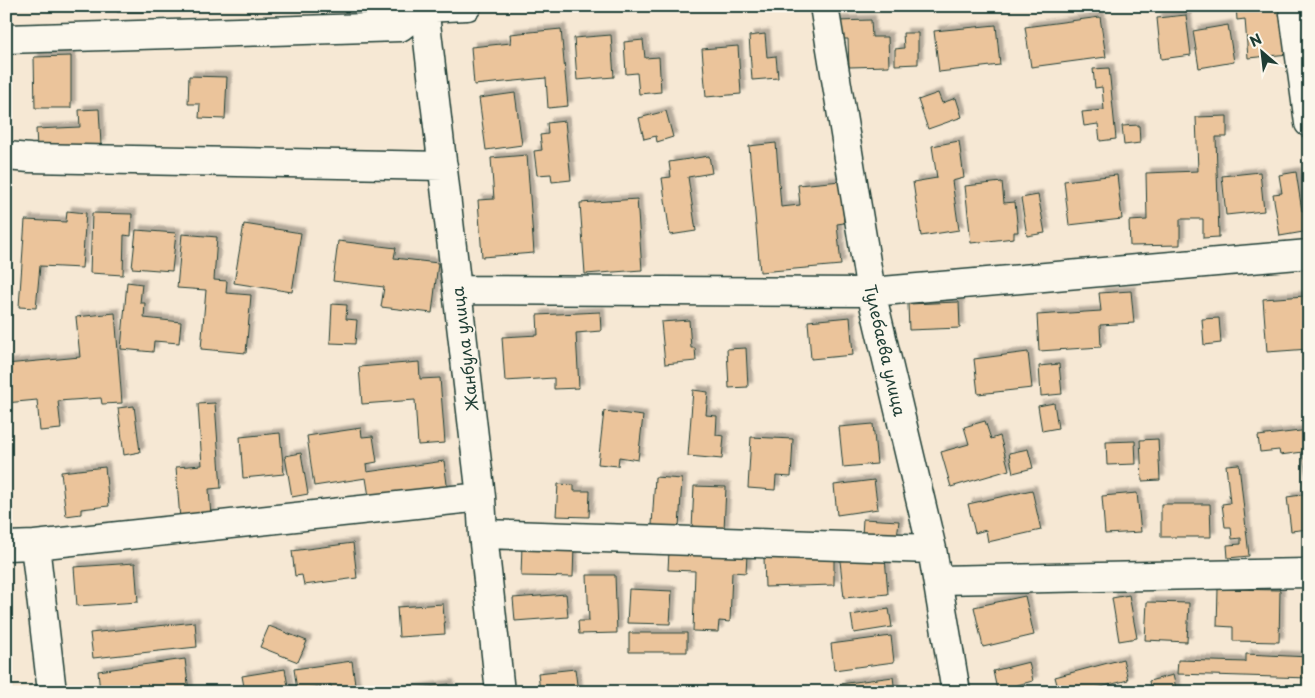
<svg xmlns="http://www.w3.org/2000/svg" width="1315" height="698" viewBox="0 0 1315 698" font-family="'Playpen Sans',sans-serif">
  <defs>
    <filter id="shadow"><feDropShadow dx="4.5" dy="-4.5" stdDeviation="1" flood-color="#0004"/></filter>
  </defs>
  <rect width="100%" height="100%" fill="#f6e8d4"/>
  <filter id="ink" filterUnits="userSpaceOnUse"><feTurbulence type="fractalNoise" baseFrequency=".02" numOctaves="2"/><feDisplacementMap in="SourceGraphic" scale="10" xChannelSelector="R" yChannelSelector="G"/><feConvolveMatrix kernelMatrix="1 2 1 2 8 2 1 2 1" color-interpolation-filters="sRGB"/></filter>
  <g filter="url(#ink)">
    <path fill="#ebc49b" stroke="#1f3d34" filter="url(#shadow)" d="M117,6H143V12H117Z
      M1236,6H1284L1289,54L1248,58L1245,19L1237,20Z
      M1186,15L1191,55L1161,59L1157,18Z
      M1100,17L1106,57L1031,67L1025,27Z
      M871,20L872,37H888L889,66L849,67L848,39H837V21Z
      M996,25L1000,65L939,72L934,31Z
      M1228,25L1234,62L1199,68L1193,31Z
      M561,29L568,106L548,108L546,78L474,85L471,47L511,43L510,34Z
      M903,33H918V64L895,65V49L904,48Z
      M765,34L767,57L776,56L778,78L752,80L749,36Z
      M611,35L614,77L577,80L574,38Z
      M643,40L645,58L659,57L661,92L639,94L637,73L626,74L624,42Z
      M738,46L741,94L706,97L702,49Z
      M71,56V108H35L34,57Z
      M1109,68L1116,139L1100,141L1098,124L1084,126L1082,112L1104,110L1102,87L1095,88L1093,69Z
      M189,76L227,77L225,119L199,118L200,104H188Z
      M515,93L522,145L486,150L479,98Z
      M938,93L942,103L956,98L962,117L928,129L918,100Z
      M99,109L101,145L37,148L36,129L80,127L79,110Z
      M666,111L673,137L657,142L656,136L644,139L639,118Z
      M1227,116V137H1216L1219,237L1203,238V219H1180V245L1130,246L1129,221L1147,220L1146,173L1198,171L1196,117Z
      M565,121L571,180L552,182L551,174L537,175L534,151L542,150L540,135L548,134L547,123Z
      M1139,125L1140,143L1124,145L1122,126Z
      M959,141L964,178L952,181L959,230L921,236L913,182L937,178L932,146Z
      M776,143L781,207L800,205L798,185L841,181L844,223L837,224L841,265L760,272L749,146Z
      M527,155L534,253L482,257L478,200L494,199L491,158Z
      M709,156L712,173L688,177L696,231L670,235L662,178L671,177L669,162Z
      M1260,172L1264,211L1226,215L1222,176Z
      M1296,172L1302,211L1309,210V231L1280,236L1273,194L1282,193L1279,175Z
      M1117,175L1122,219L1069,225L1064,181Z
      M1002,182L1004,203L1015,202L1018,232H1014V238L971,243L965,186Z
      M1038,195L1045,233L1027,236L1021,198Z
      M637,199L642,270L585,274L580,203Z
      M67,211L86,213L82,268L40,266L36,308L19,307L25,220L66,222Z
      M92,213L132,214L131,236L124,235L123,275L90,273Z
      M244,224L301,233L292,292L234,283Z
      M136,230L176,233L172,271L132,268Z
      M182,234L217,237L214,280L227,281L226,293L251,295L246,353L201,349L206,290L177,288Z
      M338,241L396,248L394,258L438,263L432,313L381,307L384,287L333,281Z
      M127,282L142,284L140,303H145L144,318L181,322L179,343L154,341L153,352L121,349Z
      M1131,291L1134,323L1100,325L1101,347L1039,351L1037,315L1101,311L1099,293Z
      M1305,296L1309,349L1267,352L1263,299Z
      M959,302L960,328L909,330L908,304Z
      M332,304L347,305L346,319L357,320L355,344L330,343Z
      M600,312L601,331L576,333L579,388L554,389V378L505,381L502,337L538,335L537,315Z
      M115,313L122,403L102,404L101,398L58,401L61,429L40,431L37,400L6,403V364L80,357L76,317Z
      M850,317L853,355L811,359L808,321Z
      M1219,318L1221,343L1204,345L1202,319Z
      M689,320L691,348H695L696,361L665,364L661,322Z
      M746,348L748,387L729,388L727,349Z
      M1028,352L1032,388L978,394L974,359Z
      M419,362L420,379L440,378L445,443L418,445L415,400L362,404L359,367Z
      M1059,364L1062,394L1041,396L1039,366Z
      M693,390L708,392L706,415L717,416L716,435L724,436L722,459L688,456Z
      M215,403L221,488L209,489L211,517L180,520L176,467L202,465L198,404Z
      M1054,403L1058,428L1042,431L1038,406Z
      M134,406L140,452L124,455L118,408Z
      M604,411L643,416L638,460L619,457L618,466L598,464Z
      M985,421L991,439L1000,436L1009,470L951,487L941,452L969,444L964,427Z
      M873,424L877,464L843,467L839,427Z
      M361,428L362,437L373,436L377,462L366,464L367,472L444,461L448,492L370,503L366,478L314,486L307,436Z
      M1309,430V489H1307L1303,452L1280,455L1279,450L1260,452L1258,436Z
      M280,433L284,474L243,478L240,437Z
      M751,437L793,439L791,477L776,476L775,490L748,488Z
      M1158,439L1160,480L1142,481L1140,440Z
      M1135,441L1136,464L1107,465L1106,442Z
      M1028,449L1033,468L1013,473L1009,453Z
      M301,453L308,494L292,497L285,456Z
      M1239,464L1249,556L1228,558L1227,545L1241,544V538L1232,539L1231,527H1225L1222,504L1230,503L1226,465Z
      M105,467L109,506L81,509V514L66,516L61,472Z
      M655,477L682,479L679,527L652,525Z
      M874,480L878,509L837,515L834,485Z
      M558,484L574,485V491H590L589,517L556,516Z
      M694,486L726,487L724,530L692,529Z
      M1032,490L1041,530L988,542L986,530L975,533L968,504Z
      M1137,493L1141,532L1105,534L1102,496Z
      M1309,494V529L1291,531L1287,497Z
      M1161,504H1210L1211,537H1161Z
      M863,519L899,521L897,537L862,535Z
      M353,543L357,578L304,585L302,575L295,576L292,551Z
      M522,544L574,545L573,577L521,576Z
      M669,551L747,554L746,573L732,572L730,622L719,621L718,632L693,631L695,571L668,570Z
      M834,555V585L765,587L764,557Z
      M885,557L888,594L844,598L840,561Z
      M135,563L138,602L77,606L74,567Z
      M587,575H615L617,633L579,634L578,621H589Z
      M629,589L672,591L670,624L627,623Z
      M1218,589L1280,590L1279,642L1233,641V627L1217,626Z
      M566,594L568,617L515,621L513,598Z
      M1129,595L1137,638L1119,641L1112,598Z
      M1025,596L1034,635L983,647L974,607Z
      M1147,602L1189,603L1187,642L1145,640Z
      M443,604L445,634L399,637L397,607Z
      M889,609L892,627L854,633L851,615Z
      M195,622L197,647L93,658L90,633Z
      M269,626L307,641L298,662L260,647Z
      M629,633H687V652H629Z
      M891,636L894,662L834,670L831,644Z
      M1246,654L1309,657V678L1177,674L1178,660L1246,662Z
      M185,659L189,692H100L98,671Z
      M1123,659L1128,680L1082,692H1059L1055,677Z
      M352,661L356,692H332L331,685L297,690L294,669Z
      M1029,662L1033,681L997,690L993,671Z
      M285,669L289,692H245L242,676Z
      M575,669L578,692H540L538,673Z
      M1173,675L1177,692H1151L1149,681Z
      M893,677L895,692H841L840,684Z
      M449,684L450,692H402V691Z"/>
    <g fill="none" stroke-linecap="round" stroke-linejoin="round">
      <g stroke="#1f3d34" stroke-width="31">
        <path id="minor" d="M424,6L481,497L483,534L500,692
          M824,6L871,292L932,549L956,692
          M1293,6L1309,123
          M6,39L400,27L424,8L467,6
          M6,156L30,158L443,166
          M457,290L871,292L1309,254
          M483,534L932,549
          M35,545L52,692
          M6,546L35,545L481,497
          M938,580L1309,573"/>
      </g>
      <use href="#minor" stroke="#fbf7ec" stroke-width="28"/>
    </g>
  </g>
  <g text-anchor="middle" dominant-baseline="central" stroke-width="4" stroke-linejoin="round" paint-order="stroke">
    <g font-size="16" fill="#1f3d34" stroke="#fbf7ec">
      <text transform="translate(464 349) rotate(-97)">Жанбула улица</text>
      <text transform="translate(886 350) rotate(77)">Тулебаева улица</text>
    </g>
  </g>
  <rect width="1315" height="698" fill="none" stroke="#fbf7ec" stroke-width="25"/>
  <rect x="12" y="12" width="1290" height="673" fill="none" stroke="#1f3d34" stroke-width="2" filter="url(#ink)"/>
  <g transform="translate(1262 52) rotate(332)" stroke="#fbf7ec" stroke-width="4" paint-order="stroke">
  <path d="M0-4L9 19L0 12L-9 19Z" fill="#1f3d34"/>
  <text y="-8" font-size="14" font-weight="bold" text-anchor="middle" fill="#1f3d34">N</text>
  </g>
</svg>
